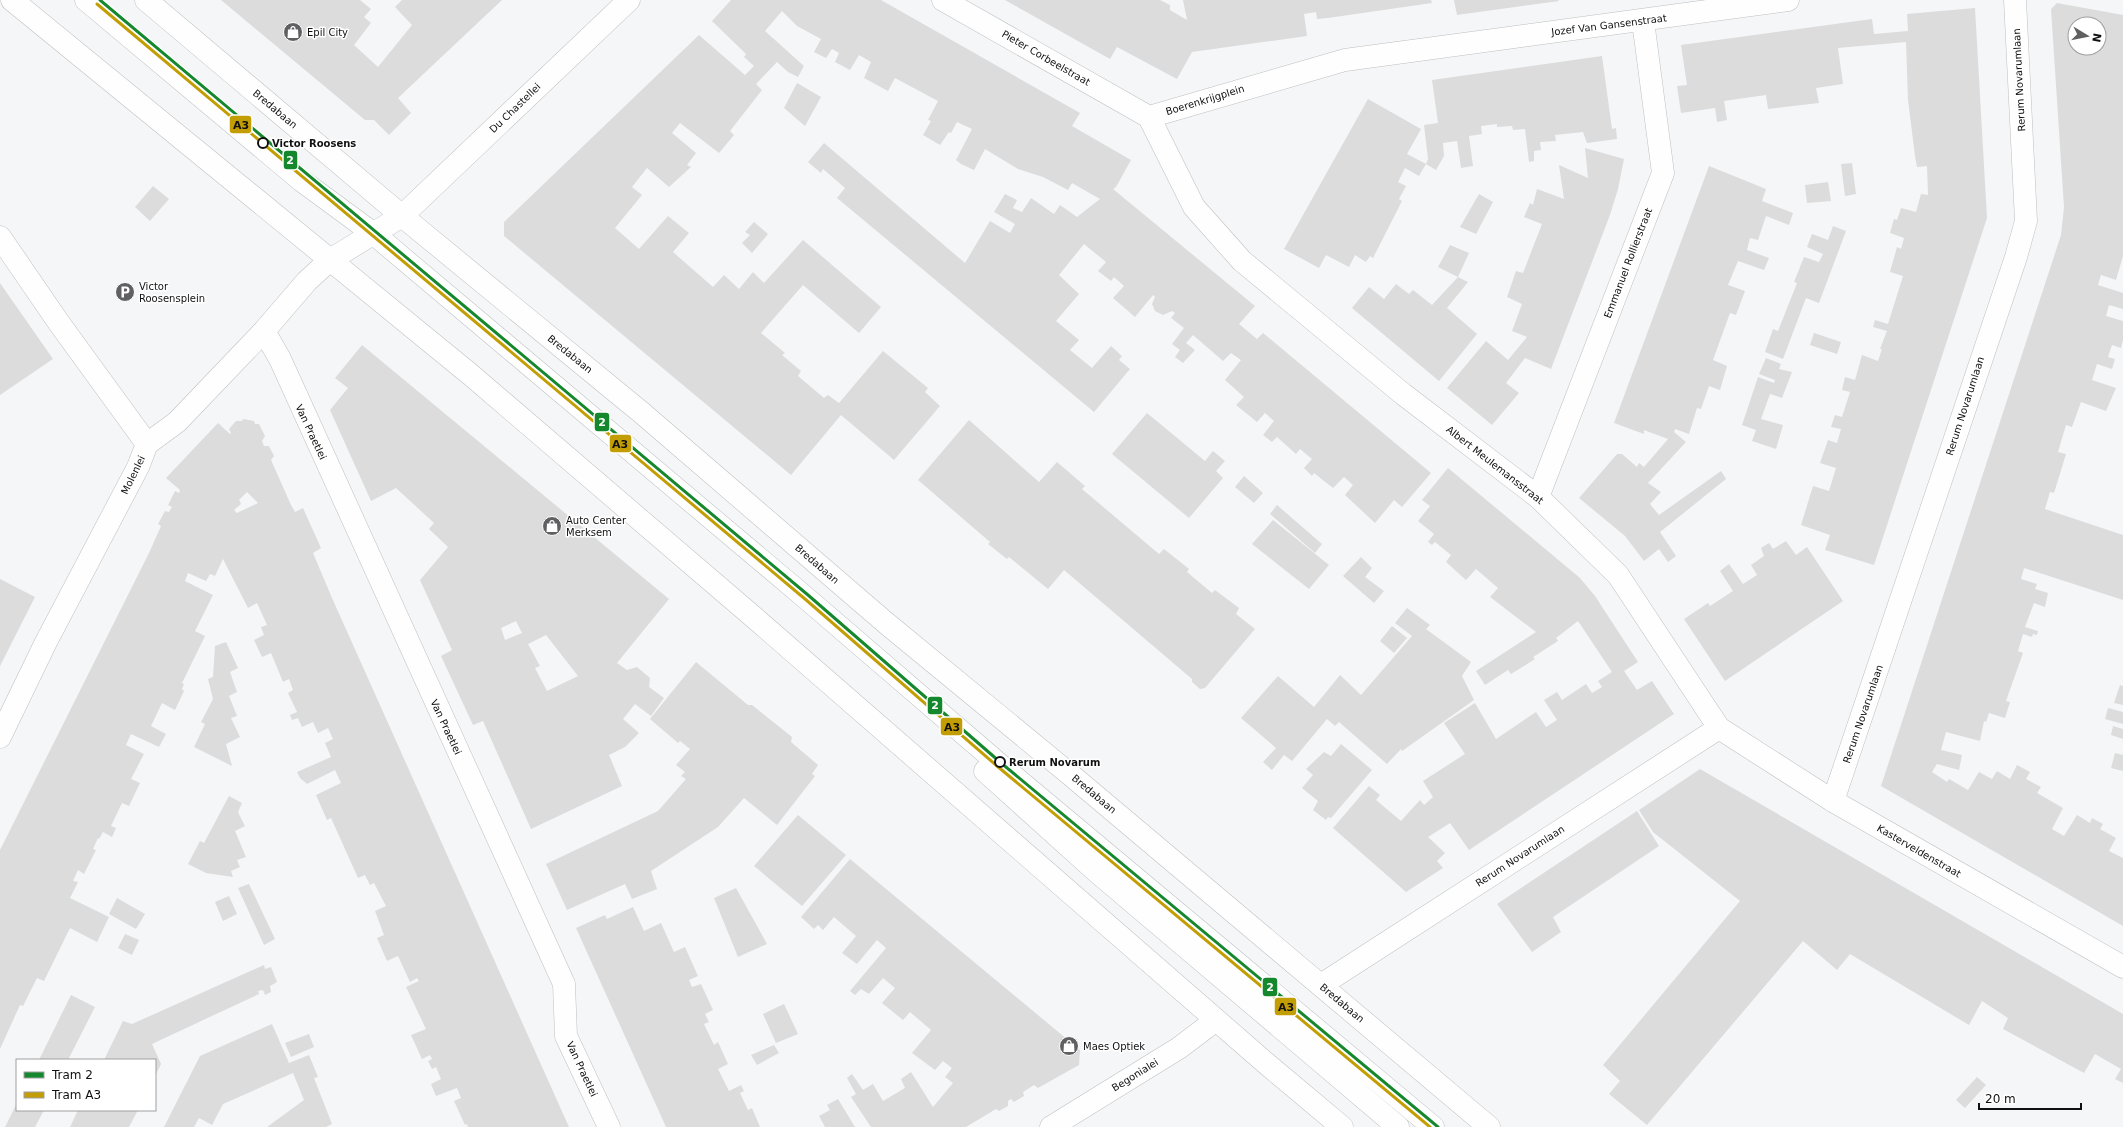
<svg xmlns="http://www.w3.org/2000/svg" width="2123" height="1127" viewBox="0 0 2123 1127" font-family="'DejaVu Sans',sans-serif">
  <rect width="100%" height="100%" fill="#f5f6f8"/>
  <path fill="#dcdcdc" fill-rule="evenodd" d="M221,0H360L371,9L364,17L371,23L354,45L378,67L412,25L395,7L402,0H502L398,98L411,113L389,135L374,120H365Z
    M731,0H881L1080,113L1072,126L1131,160L1116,187L1113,189L1255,306L1239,324L1257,339L1263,333L1431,473L1402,507L1394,500L1375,523L1345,495L1353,485L1344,477L1333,488L1314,473L1312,476L1304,468L1312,459L1300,449L1296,454L1277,437L1272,442L1263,435L1274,421L1265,413L1257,422L1236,405L1244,397L1225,380L1241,360L1231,353L1223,361L1193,335L1186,343L1195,350L1183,363L1175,357L1180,350L1172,344L1184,328L1171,318L1175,313L1172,311L1163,315L1155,311L1152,304L1155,297L1153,295L1135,317L1113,298L1124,286L1114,277L1111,281L1098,271L1106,262L1084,244L1059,275L1079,294L1056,321L1079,340L1070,350L1092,368L1111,346L1122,356L1119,360L1130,369L1094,412L837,198L845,188L823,169L821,173L808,162L824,143L965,263L990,221L1010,233L1015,224L994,212L1005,194L1017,200L1013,208L1022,212L1031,198L1054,214L1060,205L1077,217L1100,199L1072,183L1068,190L1043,177L1018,169L985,149L974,170L961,164L956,160L972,129L957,122L951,133L949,132L940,145L923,135L931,121L928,120L938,101L895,78L888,91L864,78L871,62L859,55L850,70L835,62L839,53L832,49L826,58L814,52L821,39L797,26L782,11L765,31L804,66L798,77L788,72L777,62L756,84L762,90L730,131L734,135L719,153L680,123L672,133L696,153L687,165L691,167L669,187L647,168L632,187L642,195L615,228L639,249L668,216L689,233L673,252L713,287L724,275L739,289L753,272L764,283L803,240L881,307L859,333L803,285L761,333L785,353L782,355L801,371L798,376L824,398L828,395L839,403L883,351L928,388L925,392L940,406L894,460L841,415L791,475L504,236V222L699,35L745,75L754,66L744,57L746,54L712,21Z
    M1005,0H1160L1170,5V10L1187,20L1183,0H1431L1432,3L1328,18L1317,19L1316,12L1304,14L1307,36L1192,52L1177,79L1117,47L1110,59Z
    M1454,0H1558L1559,1L1457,15Z
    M2057,3L2123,15V256L2116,280L2101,275L2098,285L2123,293V309L2109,305L2106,316L2123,321V340L2121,348L2112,345L2108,357L2115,359L2112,369L2097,364L2092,380L2116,388L2106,411L2081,402L2072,427L2066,425L2058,452L2066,454L2054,493L2050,492L2045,509L2123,535V600L2024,568L2021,579L2037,584L2035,589L2048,593L2045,607L2034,603L2025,627L2038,631L2037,635L2033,634L2032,637L2023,634L2018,651L2023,653L2006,701L2010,702L2005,718L1989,713L1986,722L1984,721L1980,741L1946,732L1941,750L1962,755L1959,770L1937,764L1932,772L1947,782L1949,779L1968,790L1979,772L1992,779L1997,771L2010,779L2017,765L2030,772L2026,779L2041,787L2037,793L2063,808L2052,829L2064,836L2077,815L2090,823L2092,818L2103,824L2100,829L2116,838L2109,851L2123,858V926L1881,786L2061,235L2064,207L2051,9ZM2075,24H2099V48H2075Z
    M1975,8L1987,218L1874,565L1825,550L1830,535L1801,525L1813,486L1829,491L1836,468L1820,463L1828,440L1837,443L1841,429L1831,427L1835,415L1842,417L1850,392L1842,390L1845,377L1855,380L1862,355L1878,361L1882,349H1880L1887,331L1873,327L1875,320L1888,324L1903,276L1890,272L1897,247L1901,249L1904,238L1890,233L1894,219L1897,220L1901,208L1916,212L1921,194L1928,195L1927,166L1917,167L1915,156L1908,100L1906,42L1838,48L1843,84L1816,88L1819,103L1768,109L1766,95L1724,101L1727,120L1717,122L1715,108L1681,113L1677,86L1687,85L1681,45L1872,19L1874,34L1908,31L1907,14Z
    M1602,56L1612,129L1616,128L1617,139L1587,143L1583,132L1555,135L1556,141L1540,142L1541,150L1534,151V161L1529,162L1525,129L1513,130L1512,126L1497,127V124L1481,126L1482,134L1469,136L1473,166L1461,168L1457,141L1443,143L1444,156L1436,170L1426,164L1428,159L1424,125L1438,123L1432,80Z
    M797,83L821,97L805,126L784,108Z
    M1368,99L1421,129L1407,154L1426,164L1419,176L1405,168L1398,182L1406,186L1399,199L1402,201L1373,258L1370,256L1366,262L1355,255L1349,267L1326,255L1319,268L1284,249Z
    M1585,148L1624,159L1618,189L1610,215L1551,369L1525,358L1506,383L1519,393L1492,425L1447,388L1486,341L1508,360L1527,337L1512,331L1522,304L1507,297L1516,271L1523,273L1542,224L1524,217L1530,203L1533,205L1537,189L1564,199L1559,165L1588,178Z
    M1852,163L1856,194L1845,196L1841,164Z
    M1709,166L1766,189L1762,201L1793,213L1789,225L1766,216L1758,240L1750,238L1747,250L1769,258L1764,270L1738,261L1728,285L1745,291L1736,315L1730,313L1713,360L1727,366L1720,390L1709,386L1701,409L1697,408L1689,434L1675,429L1674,432L1686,442L1648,483L1661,492L1650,504L1659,515L1721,471L1726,479L1660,532L1676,556L1668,562L1659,549L1644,561L1625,536L1579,498L1617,454H1622L1637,467L1639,463L1644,467L1668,439L1644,430V434L1614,423Z
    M1828,182L1831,201L1807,203L1805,185Z
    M153,186L169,199L150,221L135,207Z
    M1479,194L1493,202L1476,234L1460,227Z
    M754,222L768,234L752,253L742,243L750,235L745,232Z
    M1833,226L1846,231L1819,303L1806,298L1783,359L1765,352L1773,329L1778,331L1797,283L1794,282L1804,257L1819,262L1823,254L1807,247L1812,234L1828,240Z
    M1450,245L1469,253L1458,277L1438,267Z
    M1458,277L1468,282L1447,308L1477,334L1439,381L1352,308L1369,287L1384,299L1396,284L1409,294L1413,290L1432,305Z
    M0,283L53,359L0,395Z
    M1814,333L1841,342L1837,354L1810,345Z
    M362,345L669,599L617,663L627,670L637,667L650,678L649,687L664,698L651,716L635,704L623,719L639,733L625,747L609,755L622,786L531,829L483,721L473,725L441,656L452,650L420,580L448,547L429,529L434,523L396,488L371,501L330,410L348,388L335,378ZM516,621L522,633L505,640L501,628ZM546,635L578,676L547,691L535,668L540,666L528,644Z
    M1766,358L1781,364L1779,369L1792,372L1782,398L1770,394L1761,419L1783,425L1776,449L1752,441L1756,430L1742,425L1758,377L1774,383L1775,380L1759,374Z
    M1147,413L1205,461L1213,451L1225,461L1216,471L1223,478L1189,518L1112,454Z
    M243,419L254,421L255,424H259L265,436L262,441L264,446H269L274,456L271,460L291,505L295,512L303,508L321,548L313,553L332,598L569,1127H468L467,1124L465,1125L454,1101L461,1098L457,1088L436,1096L431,1084L441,1079L436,1067L432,1069L428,1061L432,1059L430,1055L422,1059L411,1035L426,1029L406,987L419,981L417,978L410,982L398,956L387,961L377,938L384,935L375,911L386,906L374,883L370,885L365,875L358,878L331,818L327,820L316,795L341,783L335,770L307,784L300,778L297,772L331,757L325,743L333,739L328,728L318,733L313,722L302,727L298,718L292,720L290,715L297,712L288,693L293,690L289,679L283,682L271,653L262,657L254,640L264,635L261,627L267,625L257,603L248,608L223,559L215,576L210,574L206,581L188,573L185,581L213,595L195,631L205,636L182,683L184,684L182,689L184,691L175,710L162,703L151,726L166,734L159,747L131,734L126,745L144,754L131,779L140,783L129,806L122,803L111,826L116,828L112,837L103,832L99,839L98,838L93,849L96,850L84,874L78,870L73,881L78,882L70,898L109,917L97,942L70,928L44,981L37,978L23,1006L20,1005L0,1049V850L149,553L161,526L158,524L165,511L169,512L172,507L168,505L175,491L179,493L180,490L166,478L218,423L230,434L231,433L229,429L236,421H242ZM247,492L258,503L237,513L234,510L241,504L239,500Z
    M969,420L1039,482L1057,462L1085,486L1082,489L1159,554L1164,549L1189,569L1187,572L1212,593L1215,590L1239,608L1236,614L1255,629L1205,688L1200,689L1192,682V679L1064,570L1048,589L1009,557L1007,559L988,544L990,542L918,480Z
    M1448,468L1580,578L1595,596L1638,662L1624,671L1637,690L1652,681L1674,714L1469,850L1450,823L1428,837L1445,853L1437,861L1443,868L1406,892L1333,828L1369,786L1380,795L1376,800L1401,821L1420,800L1424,805L1433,797L1423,781L1465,754L1444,723L1475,703L1496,739L1536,712L1546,727L1557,720L1544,700L1557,692L1562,700L1586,684L1592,693L1602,687L1598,681L1612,672L1578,621L1556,638L1558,641L1533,657L1535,659L1511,674L1508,670L1485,685L1476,671L1536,632L1490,597L1498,588L1476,569L1466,580L1446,562L1451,555L1435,542L1432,545L1428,542L1434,534L1418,521L1430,506L1422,500Z
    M1244,476L1263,493L1254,503L1235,487Z
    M1277,505L1322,544L1315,553L1270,514Z
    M1273,520L1329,565L1309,589L1252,544Z
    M1786,541L1796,555L1807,547L1843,601L1725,681L1684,619L1708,603L1710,606L1733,591L1720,571L1729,564L1743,584L1757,575L1751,565L1764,556L1761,548L1769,543L1773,549Z
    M1361,557L1372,568L1365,577L1384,591L1374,603L1343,576Z
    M0,579L35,597L0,666Z
    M1407,608L1430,625L1426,629L1471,662L1462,676L1474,700L1402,751L1401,749L1387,764L1339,722L1335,726L1327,719L1292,761L1284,755L1272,770L1263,762L1276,748L1241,718L1278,676L1314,707L1340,675L1361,695L1412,636L1395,623Z
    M1392,626L1407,638L1394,653L1380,641Z
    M226,642L238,668L230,672L237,692L229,696L237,716L231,718L240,737L226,744L232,766L194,747L205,724L201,722L213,699L208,679L213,677L215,646Z
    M696,662L748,705H752L792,737L791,742L818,765L812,774L815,776L777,825L744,798L718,827L651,871L657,889L632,899L625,884L567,910L546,864L658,811L686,779L681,776L685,772L676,765L690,749L680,741L678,743L650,719Z
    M2120,685L2123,686V705L2114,703Z
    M2108,708L2123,712V724L2105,719Z
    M2113,726L2123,729V739L2111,735Z
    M1341,744L1372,770L1331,818L1328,817L1326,820L1313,810L1318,801L1302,788L1313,775L1306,769L1324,752L1331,756Z
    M2115,753L2123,755V771L2111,768Z
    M1700,769L2123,1014V1083L2115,1079L2121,1069L2095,1054L2084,1073L2003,1029L2008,1018L1982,1001L1969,1025L1850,954L1837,970L1803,941L1647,1125L1609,1094L1620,1081L1603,1065L1740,901L1653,832L1639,810Z
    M229,796L242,803L238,812L245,826L235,831L246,857L237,860L240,867L231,871L233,877L206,873L188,864L200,841L204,843Z
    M1637,811L1659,846L1553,917L1561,932L1532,952L1497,904Z
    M798,815L846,855L802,906L754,866Z
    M850,859L1080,1050L1079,1065L1038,1088L1034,1085L1023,1092L1024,1096L1014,1102L1011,1099L1008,1101V1106L999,1111L996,1109L966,1127H871L851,1097L856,1094L847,1078L852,1074L863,1090L873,1084L883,1101L905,1088L901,1079L911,1072L933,1107L953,1083L945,1077L952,1068L943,1061L935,1070L912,1053L931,1030L910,1012L903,1020L882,1003L895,988L883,978L869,994L861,989L855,995L850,991L886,948L877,940L857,964L842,953L856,936L834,917L823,930L818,925L814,929L801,917Z
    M249,884L275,939L264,945L238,888Z
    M736,888L767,944L738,957L714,898Z
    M229,896L237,914L223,921L215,902Z
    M117,898L145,914L136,929L109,914Z
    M633,907L644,931L661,923L674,952L685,947L698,976L689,980L692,987L701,984L713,1010L705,1014L709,1022L704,1024L714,1045L718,1042L728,1064L718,1069L729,1091L741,1085L744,1091L740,1093L748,1110L752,1108L760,1127H666L576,928L605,915L607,919Z
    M125,934L139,940L132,955L118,948Z
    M264,965L265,969L271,967L277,982L270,986L271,992L265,995L263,990L258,991L259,994L152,1044L161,1064L155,1076V1060H104L123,1021L132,1024Z
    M71,995L95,1007L68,1060H39Z
    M784,1004L798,1034L776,1043L763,1014Z
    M272,1024L289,1063L309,1055L318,1077L314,1078L332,1124L326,1127H267L304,1100L293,1073L223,1104L212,1125L199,1118L194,1127H164L200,1056Z
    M309,1034L314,1047L291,1057L285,1043Z
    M774,1045L779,1053L757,1065L751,1055Z
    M1977,1077L1986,1085L1965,1108L1956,1100Z
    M838,1099L855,1127H825L819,1116L830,1110L827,1105Z
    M17,1103V1110H44L35,1127H5Z
    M78,1110H138L129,1127H70Z"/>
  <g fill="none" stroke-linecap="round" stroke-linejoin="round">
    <g stroke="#bebfc0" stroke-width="23">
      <path id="minor" d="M86,0L302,181L374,234L806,598L999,764L1433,1127
        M943,0L1149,117
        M1149,117L1194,207L1242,261L1403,394L1538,497L1618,575L1719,728L1833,801L2123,967
        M1149,117L1345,60L1788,0
        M0,237L59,323L147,444
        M264,331L280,359L564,984L566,1036L609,1127
        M1538,497L1663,173L1643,21
        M0,737L46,642L138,467L147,444L177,422L264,331L307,281L330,260L402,216L629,0
        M985,771L1096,871L1398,1127
        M1833,801L2016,257L2026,221L2015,0
        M1321,985L1719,728
        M1051,1127L1179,1048L1216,1020"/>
    </g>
    <g stroke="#bebfc0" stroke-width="23">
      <path id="major" d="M12,0L471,375L757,620L1268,1065L1342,1127
        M146,0L402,216L642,413L886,623L1072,776L1489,1127"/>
    </g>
    <use href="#minor" stroke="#fefefe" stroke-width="22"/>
    <use href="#major" stroke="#fefefe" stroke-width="22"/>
    <g stroke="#fff" stroke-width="6">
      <path id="tram-1" d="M100,0L808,595L1000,762L1438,1127"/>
    </g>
    <g stroke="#fff" stroke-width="6">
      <path id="tram-2" d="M97,4L805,599L997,766L1430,1127"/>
    </g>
    <use href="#tram-1" stroke="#15882e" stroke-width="3"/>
    <use href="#tram-2" stroke="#c39d04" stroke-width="3"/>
  </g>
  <defs>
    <g id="shop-disc" transform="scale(1)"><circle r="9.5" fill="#606062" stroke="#fff"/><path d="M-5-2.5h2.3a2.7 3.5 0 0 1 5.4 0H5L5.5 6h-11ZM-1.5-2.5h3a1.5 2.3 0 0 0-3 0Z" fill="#fff"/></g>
    <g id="parking-disc" transform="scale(1)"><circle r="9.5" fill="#606062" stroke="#fff"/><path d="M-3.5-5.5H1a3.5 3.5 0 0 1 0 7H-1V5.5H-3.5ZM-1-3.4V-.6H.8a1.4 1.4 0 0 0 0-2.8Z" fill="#fff"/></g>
  </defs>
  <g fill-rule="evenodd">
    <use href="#shop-disc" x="293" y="32"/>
    <use href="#parking-disc" x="125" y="292"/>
    <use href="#shop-disc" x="552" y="526"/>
    <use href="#shop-disc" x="1069" y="1046"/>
  </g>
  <g fill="#fff" stroke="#101011" stroke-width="2">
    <circle cx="263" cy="143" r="5"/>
    <circle cx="1000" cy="762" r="5"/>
  </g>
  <g text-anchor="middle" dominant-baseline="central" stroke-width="3" stroke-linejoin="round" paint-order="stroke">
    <g font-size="10" fill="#101011" stroke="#fff">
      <text transform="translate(1609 25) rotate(-7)">Jozef Van Gansenstraat</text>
      <text transform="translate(1046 58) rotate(30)">Pieter Corbeelstraat</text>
      <text transform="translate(2019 80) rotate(-93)">Rerum Novarumlaan</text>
      <text transform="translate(1205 100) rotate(-17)">Boerenkrijgplein</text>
      <text transform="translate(515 108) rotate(-44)">Du Chastellei</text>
      <text transform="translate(275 109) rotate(40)">Bredabaan</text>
      <text transform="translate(1628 263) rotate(-69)">Emmanuel Rollierstraat</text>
      <text transform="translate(570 354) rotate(39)">Bredabaan</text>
      <text transform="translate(1965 406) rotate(-72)">Rerum Novarumlaan</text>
      <text transform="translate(311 432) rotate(65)">Van Praetlei</text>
      <text transform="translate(1495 465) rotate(38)">Albert Meulemansstraat</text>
      <text transform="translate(133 475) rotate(-64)">Molenlei</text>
      <text transform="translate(817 564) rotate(41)">Bredabaan</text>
      <text transform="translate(1863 714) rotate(-71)">Rerum Novarumlaan</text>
      <text transform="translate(446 727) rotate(65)">Van Praetlei</text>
      <text transform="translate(1094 794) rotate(40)">Bredabaan</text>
      <text transform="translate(1919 851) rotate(30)">Kasterveldenstraat</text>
      <text transform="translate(1520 856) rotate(-33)">Rerum Novarumlaan</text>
      <text transform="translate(1342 1003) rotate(40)">Bredabaan</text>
      <text transform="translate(582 1069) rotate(65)">Van Praetlei</text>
      <text transform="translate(1135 1075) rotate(-32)">Begonialei</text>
    </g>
    <g font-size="10" fill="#101011" stroke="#fff" text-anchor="start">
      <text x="307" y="32">Epil City</text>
      <text x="139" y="286">Victor<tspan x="139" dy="12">Roosensplein</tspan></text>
      <text x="566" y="520">Auto Center<tspan x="566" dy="12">Merksem</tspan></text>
      <text x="1083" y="1046">Maes Optiek</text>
    </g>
    <g font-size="10" font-weight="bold" fill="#101011" stroke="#fff" text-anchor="start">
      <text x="272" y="143">Victor Roosens</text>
      <text x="1009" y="762">Rerum Novarum</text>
    </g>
  </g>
  <g stroke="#fff" stroke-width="1.5">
    <rect x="229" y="115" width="23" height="19" rx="4" fill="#c39d04"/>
    <rect x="283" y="150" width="15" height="20" rx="4" fill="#15882e"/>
    <rect x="594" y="412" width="16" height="20" rx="4" fill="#15882e"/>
    <rect x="609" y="434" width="23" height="19" rx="4" fill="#c39d04"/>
    <rect x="927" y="696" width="16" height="19" rx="4" fill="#15882e"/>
    <rect x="940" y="717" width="23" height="19" rx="4" fill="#c39d04"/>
    <rect x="1262" y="977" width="16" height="20" rx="4" fill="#15882e"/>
    <rect x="1274" y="997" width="23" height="19" rx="4" fill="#c39d04"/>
  </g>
  <g font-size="11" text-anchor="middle" font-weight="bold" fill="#fff">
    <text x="290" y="164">2</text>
    <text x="602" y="426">2</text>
    <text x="935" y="709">2</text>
    <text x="1270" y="991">2</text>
  </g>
  <g font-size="11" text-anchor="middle" font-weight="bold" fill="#111">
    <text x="241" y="129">A3</text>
    <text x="620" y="448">A3</text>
    <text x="952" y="731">A3</text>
    <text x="1286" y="1011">A3</text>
  </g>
  <rect x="16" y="1059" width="140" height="52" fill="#ffffff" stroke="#9f9fa0"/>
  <rect x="24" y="1072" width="20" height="6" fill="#15882e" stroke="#9f9fa0"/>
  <text x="52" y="1079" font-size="12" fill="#101011">Tram 2</text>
  <rect x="24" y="1092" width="20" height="6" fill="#c39d04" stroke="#9f9fa0"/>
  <text x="52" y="1099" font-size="12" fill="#101011">Tram A3</text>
  <g transform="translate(2087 36) rotate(100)"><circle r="19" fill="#ffffff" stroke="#9f9fa0"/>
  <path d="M0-3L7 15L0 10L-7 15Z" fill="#606062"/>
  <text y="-6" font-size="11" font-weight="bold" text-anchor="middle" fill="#101011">N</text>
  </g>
  <path d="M1979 1103v6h102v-6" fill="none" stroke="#101011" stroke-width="2"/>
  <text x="1985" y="1103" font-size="12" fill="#101011" stroke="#ffffff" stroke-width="3" paint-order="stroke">20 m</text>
</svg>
